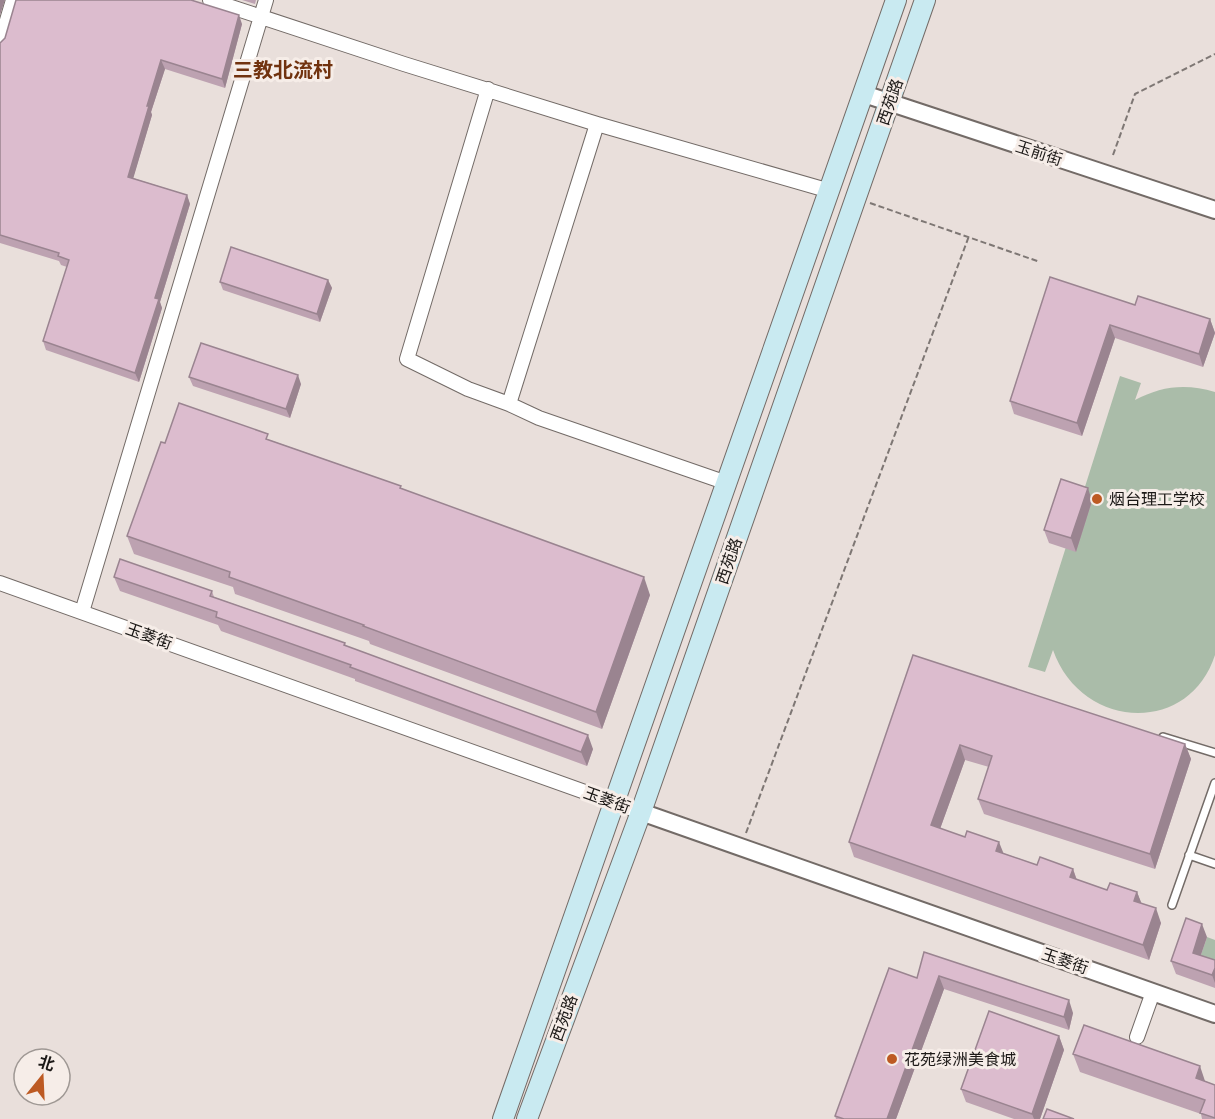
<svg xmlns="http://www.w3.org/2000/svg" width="1215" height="1119" viewBox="0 0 1215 1119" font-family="'Roboto Serif','Noto Sans SC',serif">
  <rect width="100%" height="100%" fill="#e9dfdb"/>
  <path fill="#aabca9" d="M1120,376L1141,383L1135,400C1161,386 1186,383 1215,392V655C1189,736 1081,730 1053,650L1045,672L1028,667Z
    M1207,937L1215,940V972L1197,966Z"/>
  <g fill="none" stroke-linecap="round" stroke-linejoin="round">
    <g stroke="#736b67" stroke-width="10">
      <path id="service" d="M1163,737L1215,753
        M1189,855L1215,864
        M1172,905L1215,783"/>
    </g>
    <g stroke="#736b67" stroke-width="16">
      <path id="minor" d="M210,0L404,64L597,124L830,191
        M0,44L13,0
        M488,89L407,359L468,389L509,404L539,418L727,483
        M509,404L597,124
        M0,583L641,812
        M82,612L266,0
        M1137,1037L1153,992"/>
    </g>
    <g stroke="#736b67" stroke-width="20">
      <path id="tertiary" d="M864,94L1215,210
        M641,812L1215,1014"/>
    </g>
    <g stroke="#736b67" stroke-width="22">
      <path id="secondary" d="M503,1119L896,0
        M527,1119L641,812L925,0"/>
    </g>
    <path stroke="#7e7774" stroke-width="2" stroke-dasharray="6 3" stroke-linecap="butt" d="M1113,155L1135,94L1215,54
      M870,203L1040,262
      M746,833L969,236"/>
    <use href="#service" stroke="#fff" stroke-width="7"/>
    <use href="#minor" stroke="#fff" stroke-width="14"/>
    <use href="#tertiary" stroke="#fff" stroke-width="16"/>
    <use href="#secondary" stroke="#c9eaf1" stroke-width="20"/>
  </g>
  <path fill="#bda2b1" d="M242,0H256L255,4Z
    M242,24L225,88L165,69L151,112L152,115L133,178L187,195L190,204L160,302L162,308L139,382L46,350L43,341L67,267L61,265L59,261L0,243V43Z
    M328,280L332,288L320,322L223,290L220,282Z
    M1135,305L1210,319L1215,333L1203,367L1115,338L1082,436L1014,414L1010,401Z
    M189,377L301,384L290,418L193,386Z
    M270,440L401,486V488L650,595L602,729L370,644L369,641L235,594L233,587L134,554L127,536L165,443Z
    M1092,501L1076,552L1049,543L1044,530Z
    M114,577L212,591L214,597L345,643L346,646L593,749L587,766L355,681V679L221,631L218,625L120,591Z
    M913,655L1185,744L1191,759L1155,869L984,814L978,799L989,767L965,760L940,829L1003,853L1037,865L1073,869L1077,880L1107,890L1137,892L1141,903L1161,923L1149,960L854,857L849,842Z
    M1207,937L1201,955L1215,960V988L1176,974L1171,961Z
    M924,952L1073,1013L1069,1030L944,989L896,1119H836L835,1116L917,978Z
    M1059,1036L1064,1050L1040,1119H1014L966,1102L961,1089Z
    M1073,1054L1205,1081L1215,1085V1119H1202L1201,1114L1080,1072Z"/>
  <path fill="#9a8490" d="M0,0H5L0,15Z
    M239,15L242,24L225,88L222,79Z
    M161,60L165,69L151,112L152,115L131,186L128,177L147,106Z
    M187,195L190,204L160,302L162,308L139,382L135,373L155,298Z
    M328,280L332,288L320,322L317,314Z
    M1210,319L1215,333L1203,367L1199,354Z
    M1110,325L1115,338L1082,436L1077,423Z
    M298,375L301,384L290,418L286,409Z
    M1088,488L1092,501L1076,552L1071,538Z
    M644,577L650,595L602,729L596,712Z
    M588,735L593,749L587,766L581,752Z
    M1185,744L1191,759L1155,869L1150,854Z
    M960,745L965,760L936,840L931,825Z
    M999,842L1005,857L996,851Z
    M1073,869L1078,884L1070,877Z
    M1137,892L1143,907L1134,901Z
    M1156,908L1161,923L1149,960L1143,945Z
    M1202,924L1207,937L1197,966L1193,953Z
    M1215,968V983L1212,975Z
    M939,976L944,989L896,1119H887Z
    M1069,1000L1073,1013L1069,1030L1064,1017Z
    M1059,1036L1064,1050L1040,1119H1034L1032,1114Z
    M1200,1066L1206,1084L1196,1078Z"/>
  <path fill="#dcbcce" stroke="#9a8490" stroke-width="1.5" d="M16,0H191L239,15L222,79L161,60L147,106H149L128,177L187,195L155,298L159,299L135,373L43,341L69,260L58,256L59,253L0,235V43L5,38Z
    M231,247L328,280L317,314L220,282Z
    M1050,277L1135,305L1138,296L1210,319L1199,354L1110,325L1077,423L1010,401Z
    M201,343L298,375L286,409L189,377Z
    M179,403L268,434L266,439L401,486L400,488L644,577L596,712L363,626L364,625L229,577L230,572L127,536L161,442L165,443Z
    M1061,479L1088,488L1071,538L1044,530Z
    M120,559L212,591L210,596L345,643L344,645L588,735L581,752L350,667L351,665L216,617L217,612L114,577Z
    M913,655L1185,744L1150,854L978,799L992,756L960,745L931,825L965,837L967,831L999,842L996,851L1037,865L1040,857L1073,869L1070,877L1107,890L1110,883L1137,892L1134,901L1156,908L1143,945L849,842Z
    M1186,918L1202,924L1193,953L1215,960V968L1212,975L1171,961Z
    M924,952L1069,1000L1064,1017L939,976L887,1119H844L835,1116L889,968L917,978Z
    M989,1011L1059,1036L1032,1114L961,1089Z
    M1084,1025L1200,1066L1196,1078L1215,1085V1118L1200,1113L1205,1100L1073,1054Z
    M1047,1109L1074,1119H1043Z"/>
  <g fill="#bd5a23" stroke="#f6ede8" stroke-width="2">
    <circle cx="1097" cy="499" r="6"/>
    <circle cx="892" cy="1059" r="6"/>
  </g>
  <g text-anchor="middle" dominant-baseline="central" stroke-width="6" stroke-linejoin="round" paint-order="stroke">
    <g font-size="16" fill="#1c1917" stroke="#f6ede8">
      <text transform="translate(890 102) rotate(-71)">西苑路</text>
      <text transform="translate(1039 153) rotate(18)">玉前街</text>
      <text transform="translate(729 561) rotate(-71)">西苑路</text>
      <text transform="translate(149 636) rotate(20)">玉菱街</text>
      <text transform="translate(607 800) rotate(20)">玉菱街</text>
      <text transform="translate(1065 961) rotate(19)">玉菱街</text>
      <text transform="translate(564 1018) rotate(-70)">西苑路</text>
    </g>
    <g font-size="16" fill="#1c1917" stroke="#f6ede8" text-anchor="start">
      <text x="1109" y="499">烟台理工学校</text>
      <text x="904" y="1059">花苑绿洲美食城</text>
    </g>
    <g font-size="20" font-weight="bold" fill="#71320e" stroke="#f6ede8">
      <text x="283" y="70">三教北流村</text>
    </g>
  </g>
  <g transform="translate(42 1077) rotate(18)"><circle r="28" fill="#f6ede8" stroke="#9f9894" stroke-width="1.5"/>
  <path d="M0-4.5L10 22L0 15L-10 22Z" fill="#bd5a23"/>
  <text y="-9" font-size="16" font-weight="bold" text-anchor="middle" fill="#1c1917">北</text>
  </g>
</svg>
